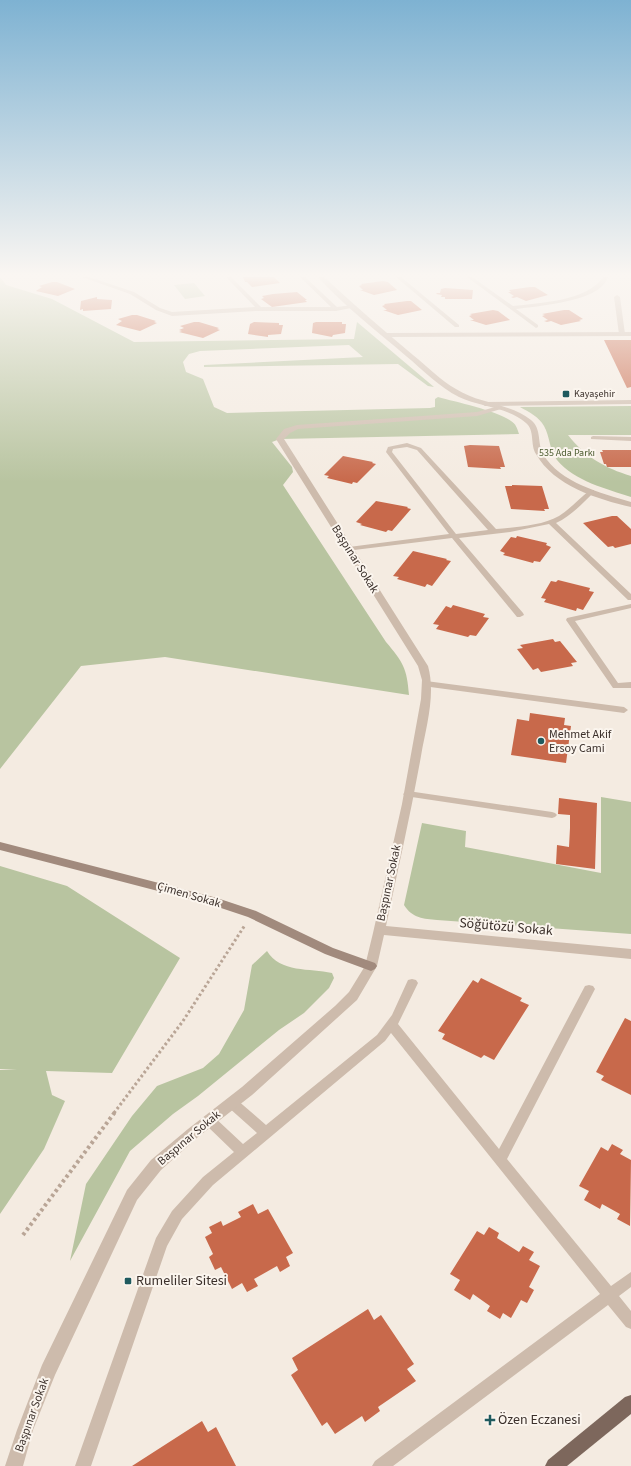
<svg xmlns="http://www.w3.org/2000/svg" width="631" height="1466" viewBox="0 0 631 1466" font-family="'Source Sans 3',sans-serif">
  <rect width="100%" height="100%" fill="#f4ebe1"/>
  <path fill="#b8c4a0" d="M0,277L6,285L52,299L134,342L354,339L357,322L434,387L428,386L398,364L204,367V365L363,357L349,345L200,351L189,354L183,362L186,372L203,379L214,407L227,413L430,408L435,407V399L438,397C456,402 498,411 511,421C516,424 517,428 519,434L280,439L272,442L292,467L293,472L283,485L386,642C403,662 407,668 409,695L165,657L81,666L0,769Z
    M194,283L205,296L185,299L174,285Z
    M631,406V435H568C585,457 605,468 631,476V497C607,489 574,481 557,460C549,450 550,436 544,426C539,417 529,412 520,407Z
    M601,797L631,802V934L437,920C424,919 412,918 404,905L422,823L466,831L465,847L601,873Z
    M0,866L67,886L180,958L112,1073L46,1071L52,1095L65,1101L44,1149L0,1214V1070H17L0,1069Z
    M267,951C280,973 310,968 332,973L334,978L329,988L304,1013L279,1030L198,1096L173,1114L130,1151L70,1261L86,1184L132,1116L157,1086L203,1068L219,1054L244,1010L252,965Z"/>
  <path fill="#c8694b" d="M243,277H274L280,283L252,287L247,282H245Z
    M383,281L388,282L397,290L374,295L360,290H363L359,286L362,285L361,284Z
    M52,282H57L75,289L58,296L36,291L42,287L39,286Z
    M530,287H535L548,295L526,301L517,297L513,298L511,297L514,296L508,292H511L509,290Z
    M445,288L473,290L472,299H445V297H441L442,295L436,294L437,293H440L441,289Z
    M297,292L307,300H305L307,302L272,307L261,299L264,298L262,296L273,294Z
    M97,297V299L112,300L111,309L83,311V309L80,310L81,301Z
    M407,301H411L422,310L398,315L383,310H387L382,306L385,305L384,304Z
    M493,310L498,311L510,320L486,325L470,320H474L469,316L472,315L470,314Z
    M564,310H569L583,319L579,320L581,321L561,325L551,321L547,322L544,321L548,320L542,316L545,315L542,314Z
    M132,315H137L156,321L154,322L157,323L140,331L116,325L122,321L118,319Z
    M194,322H199L219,328L217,329L220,330L203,338L179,332L182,331L179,330L184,328L180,326Z
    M254,322L279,323V325H283L281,334L268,335V337L248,334L250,324Z
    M316,322H342V324H346L345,333L333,335L332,337L312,333L313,323Z
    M604,340H631V387L627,388Z
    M470,445L499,446L505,467H500L501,469L468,467L464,446Z
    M602,450H631V467H607L606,464H604L600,452H603Z
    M343,456L373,462L372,463L376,464L357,483L353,482L352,484L327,478L329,476L324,475Z
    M512,485L542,486L549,509H544L545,511L511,509L505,486H512Z
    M376,501L408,507L407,508L411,509L392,531L388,530L386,532L360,525L362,524L356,522Z
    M612,516H617L631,529V544L615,548L613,546L608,547L583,523Z
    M517,536L547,543L546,545L551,547L540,562L534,561L533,563L503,555L505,553L500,551L511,537L516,538Z
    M413,551L447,559L446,560L451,561L432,586L427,584L425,587L397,579L399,577L393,576Z
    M558,580L590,588L589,591L594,592L583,610L577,608L576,611L544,602L546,599L541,598L551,581L556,582Z
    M453,605L485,614L483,617L489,618L476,636L470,635L468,637L436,629L439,625L433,624L446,606L451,608Z
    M553,639L555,642L560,641L577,662L571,663L573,666L541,672L538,668L533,670L517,649L523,648L520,645Z
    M530,713L565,718L564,725L571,726L566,763L511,755L517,719L529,721Z
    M559,798L597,803L595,869L556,864L557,845L569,847L570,828V815L558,814Z
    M481,978L522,998L520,1001L529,1005L494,1060L484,1055L481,1058L442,1039L445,1034L438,1031L473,980L478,983Z
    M625,1018L631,1021V1095L601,1080L604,1076L596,1072Z
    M612,1144L623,1150L620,1154L631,1160L630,1226L617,1219L620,1214L602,1204L600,1209L584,1200L589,1191L579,1186L601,1147L608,1151Z
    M253,1204L258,1214L268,1209L293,1253L286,1257L290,1266L280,1272L277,1266L254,1279L258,1286L247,1292L242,1283L232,1289L221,1267L215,1270L209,1257L213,1254L205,1237L212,1233L209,1227L221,1221L223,1226L241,1217L238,1212Z
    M489,1227L499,1233L497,1238L519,1252L523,1246L534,1252L529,1260L540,1266L529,1287L534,1290L527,1303L521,1300L511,1318L503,1313L500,1319L487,1311L490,1306L473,1294L470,1300L454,1290L460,1280L450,1274L477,1231L484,1235Z
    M368,1309L374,1320L381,1315L414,1364L407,1369L416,1381L378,1407L380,1411L365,1422L362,1416L335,1434L327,1422L322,1426L291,1375L298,1370L292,1358Z
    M202,1421L208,1432L216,1427L236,1466H132Z"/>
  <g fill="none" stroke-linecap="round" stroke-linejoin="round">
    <path stroke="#b9a596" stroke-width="3" stroke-dasharray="2.5 2.5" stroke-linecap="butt" d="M114,1113L183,1021L245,925"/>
    <path stroke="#b9a596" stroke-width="4" stroke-dasharray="3 3" stroke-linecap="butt" d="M23,1235L115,1112"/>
    <path fill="#cdbbac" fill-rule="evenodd" d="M82,277H89L134,292L160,308L172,312L255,307L226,277H231L261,307H331L300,277H305L337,307L353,305L356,307L336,311H256L172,316L156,310L130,294Z
      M396,277H401L459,325V327H455Z
      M467,277H472L513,306C539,303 588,301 603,277H608C607,280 605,283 603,285C589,302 538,306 516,309L538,325V327L536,328Z
      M617,295L620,297L625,334L622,336L619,334L614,297Z
      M631,400V404L485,406L482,404L485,402Z
      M593,436L631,437V441L591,439V437Z
      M407,443L421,448L496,529C516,527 541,526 559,516C570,509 580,498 590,490H594V492C582,504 571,516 556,523L631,594V600H628L549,524L510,532L459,538L523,613L524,615L520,617H517L452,538L346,551L345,549L349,547L449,534L386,452L388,447ZM407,447L417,450L488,530L456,534L392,452L393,449Z
      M631,604V608L575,621L618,683L631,682V688H613L566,620L567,618Z
      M426,681L624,707L628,710L624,713L423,686L422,684Z
      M408,791L552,812L555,813L557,815L555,817L552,818L405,796L403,794Z
      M412,979L416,980L418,983L398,1024L499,1149L585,986L589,985L593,986L595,989L507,1159L611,1286L631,1272V1287L619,1296L631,1311V1329L626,1327L608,1305L393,1466H372L375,1461L600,1294L391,1033L385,1041L213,1185L182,1219L167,1246L91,1466H75L156,1238L172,1211L203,1177L234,1152L205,1124L203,1120L205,1116L209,1115L213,1116L243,1144L257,1133L228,1107L226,1103L228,1099L232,1098L236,1099L266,1125L377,1035L392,1015L408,980Z"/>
    <path fill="#cdbbac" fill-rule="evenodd" d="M631,332V336L386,337L383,335L386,333Z
      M499,406L502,408L501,409L477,416L298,429L290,433L284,439L428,666C436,695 426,727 421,756C411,813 398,869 386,926L631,949V959L384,935L377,966L357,1000L252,1095L198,1137L161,1170L137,1200L55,1375L33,1430L23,1466H5L17,1430L42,1365L127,1190L151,1160L188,1129L242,1087L335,1006L349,992L365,966L373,933L402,804L421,699L422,680L418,666L276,439L284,429L297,425L477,412Z"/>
    <path fill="#cdbbac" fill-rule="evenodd" d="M318,277H324C353,304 383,330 413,355C427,366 440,380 456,389C479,404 510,403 531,420C542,429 537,443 543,454C560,483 601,493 631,502V507C597,499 554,486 536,454C530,445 535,430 526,423C508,407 480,407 459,397C439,387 423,370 406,356C377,331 344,306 318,277Z"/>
    <path fill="#a18a7d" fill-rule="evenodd" d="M0,842L217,898L256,911L333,948L375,963L377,966L375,969L371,971L325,954L248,917L212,905L0,850Z"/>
    <path fill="#7d675c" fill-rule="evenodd" d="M631,1395V1414L567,1466H545L548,1460L625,1397Z"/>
  </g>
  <linearGradient id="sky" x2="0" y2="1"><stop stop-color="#7eb2d2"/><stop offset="0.57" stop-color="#faf6f2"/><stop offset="1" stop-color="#faf6f2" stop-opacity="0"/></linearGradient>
  <rect width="631" height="482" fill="url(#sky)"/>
  <g fill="#1f5a5e" stroke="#fbf5ee" stroke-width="1.5">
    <rect x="562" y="390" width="8" height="8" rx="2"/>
    <circle cx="541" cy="741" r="4"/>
    <rect x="124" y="1277" width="8" height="8" rx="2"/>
    <path d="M488 1414h4v4h4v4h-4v4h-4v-4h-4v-4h4z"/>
  </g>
  <g text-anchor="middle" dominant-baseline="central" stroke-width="4" stroke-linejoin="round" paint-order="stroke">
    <g font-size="10" fill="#3b302b" stroke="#fbf5ee" text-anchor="start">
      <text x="574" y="394">Kayaşehir</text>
    </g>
    <g font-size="10" fill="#4a5a2e" stroke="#fbf5ee">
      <text x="567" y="453">535 Ada Parkı</text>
    </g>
    <g font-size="12" fill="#3b302b" stroke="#fbf5ee">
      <text transform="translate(355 559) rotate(58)">Başpınar Sokak</text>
      <text transform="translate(389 883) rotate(-78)">Başpınar Sokak</text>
      <text transform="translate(189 895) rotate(16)">Çimen Sokak</text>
      <text transform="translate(189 1138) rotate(-40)">Başpınar Sokak</text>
      <text transform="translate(32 1415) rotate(-70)">Başpınar Sokak</text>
    </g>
    <g font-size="12" fill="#3b302b" stroke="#fbf5ee" text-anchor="start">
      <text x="549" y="734">Mehmet Akif<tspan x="549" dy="14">Ersoy Cami</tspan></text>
    </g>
    <g font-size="14" fill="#3b302b" stroke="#fbf5ee">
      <text transform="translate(506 927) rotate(5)">Söğütözü Sokak</text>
    </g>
    <g font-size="14" fill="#3b302b" stroke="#fbf5ee" text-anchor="start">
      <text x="136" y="1281">Rumeliler Sitesi</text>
      <text x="498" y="1420">Özen Eczanesi</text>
    </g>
  </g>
</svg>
